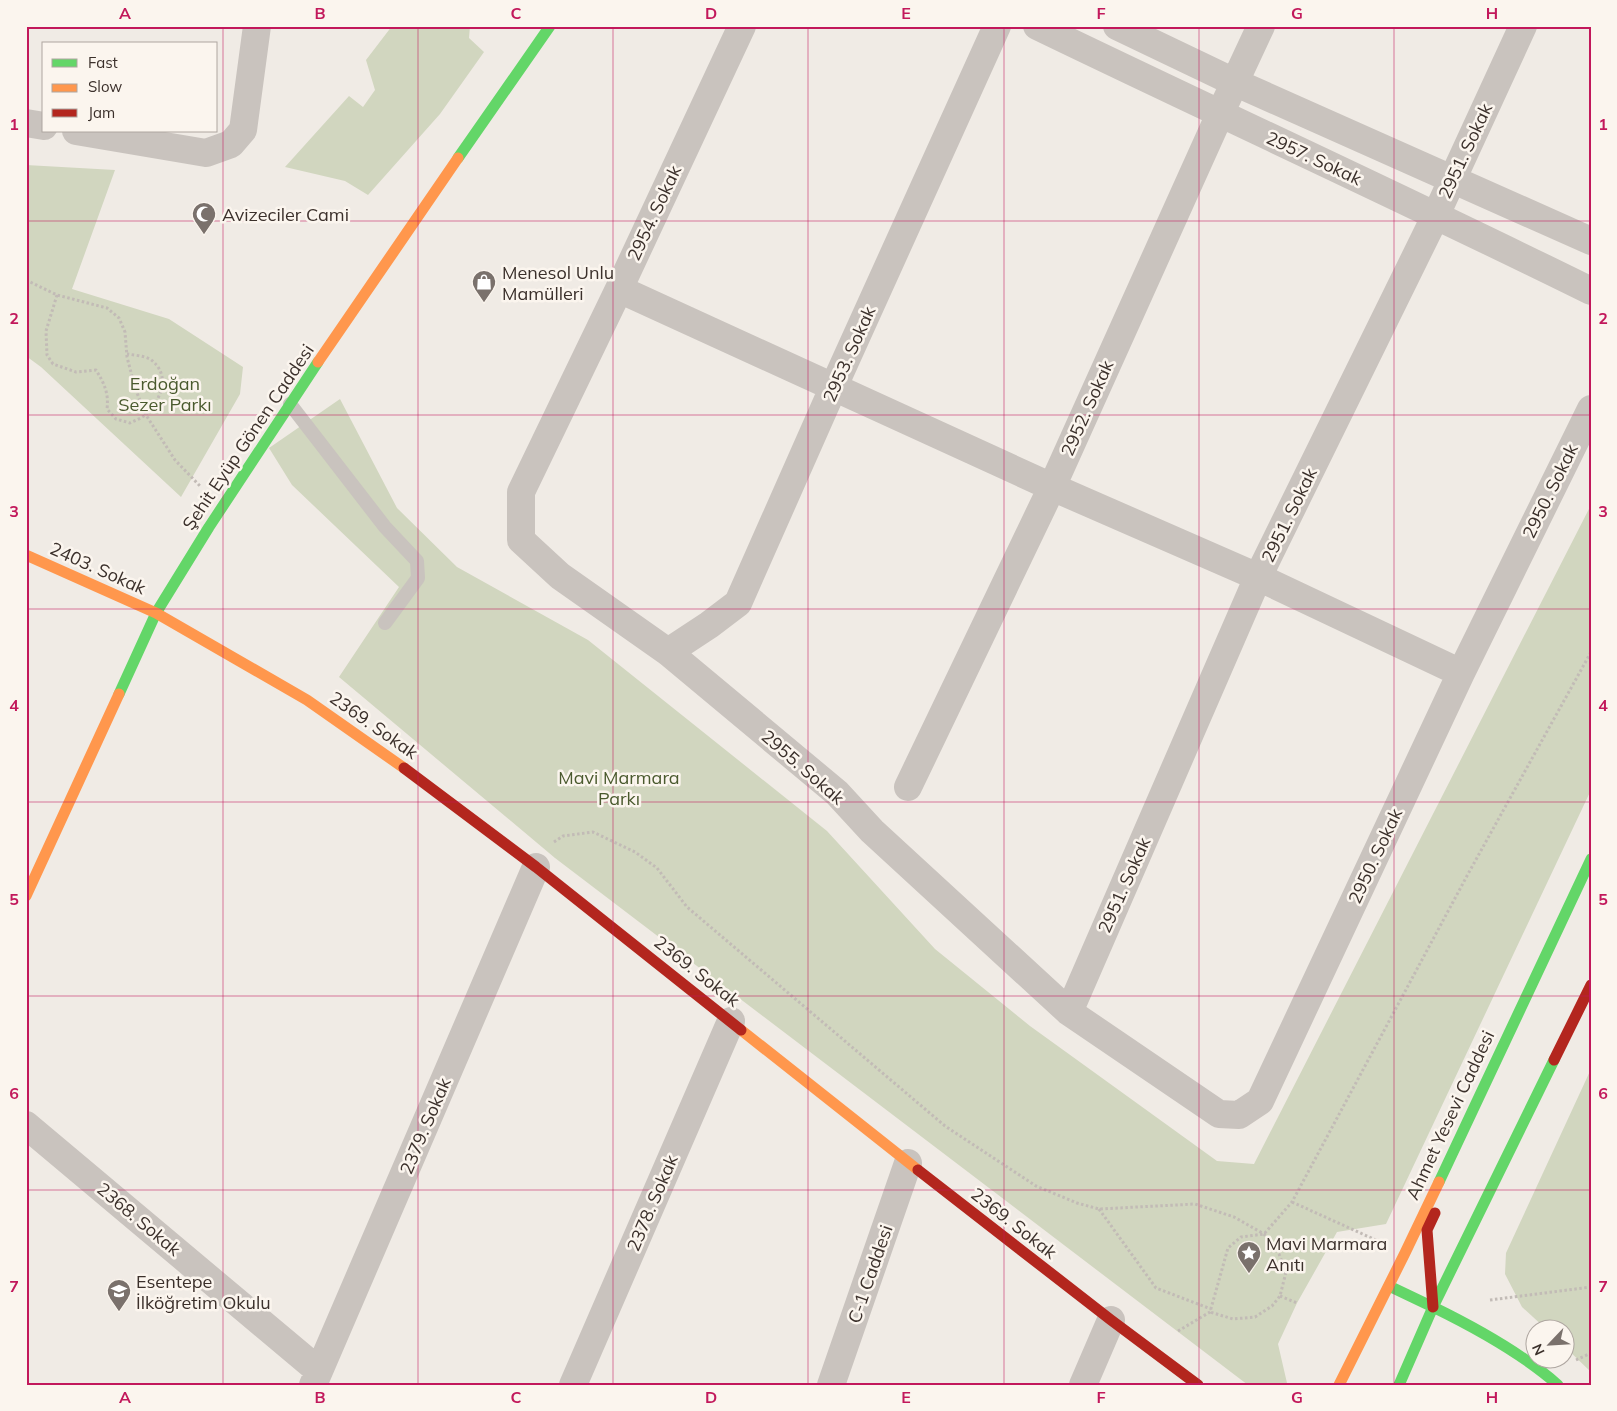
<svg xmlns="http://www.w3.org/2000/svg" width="1617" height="1411" viewBox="0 0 1617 1411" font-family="Mulish,sans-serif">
  <rect width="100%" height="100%" fill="#f0ebe5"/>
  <path fill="#d1d6bf" d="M392,26H470L469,38L484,52L440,114L368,195L345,181L285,167L349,96L363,107L375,90L366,60Z
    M26,165L115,170L72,289L169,319L243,367L240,394L181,497L41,367L26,356Z
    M340,399L397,508L457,567L588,640L827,831L935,949L1030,1026L1217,1161L1254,1164L1591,505V790L1386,1224L1337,1232L1297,1303L1278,1344L1287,1383L1285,1385H1248L555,858L339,677L399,587L292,485L269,448Z
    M1591,1069V1372L1565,1347L1564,1328H1545L1522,1307L1505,1274L1506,1253Z"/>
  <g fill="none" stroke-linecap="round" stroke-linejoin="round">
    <path stroke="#c2bbb6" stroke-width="3" stroke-dasharray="2.5 2.5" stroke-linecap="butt" d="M26,280L57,295L107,308L119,318L125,332L127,357L135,388L146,415L175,460L200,486
      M57,295L46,331L47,355L53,364L76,372L96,370C104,383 109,393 107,409L116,419L130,423C136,420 143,418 147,413C162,398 171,374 150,359C144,356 134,355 127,354
      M554,842L563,836L593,832L635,852L657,868L687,907L945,1126L1036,1186L1077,1203L1099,1209L1195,1204L1234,1217L1264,1234L1279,1254L1286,1272L1280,1296L1272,1306L1255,1317L1233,1319L1210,1312
      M1292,1202L1378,1241
      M1099,1209L1156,1288L1211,1309
      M1280,1296L1297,1303
      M1490,1300L1591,1287
      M1178,1331L1210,1312L1228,1248L1241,1237L1264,1234L1292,1202L1468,874L1591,652
      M1576,1360L1591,1353"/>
    <path stroke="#c9c3be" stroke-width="14" d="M290,404L385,527L417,561L418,578L385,623"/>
    <path stroke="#c9c3be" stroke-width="28" d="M742,26L619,289L521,492V540L560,576L668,652L837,793L872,831L1069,1012L1219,1114L1239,1115L1260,1101L1461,673L1591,409
      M1037,26C1221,115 1407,200 1591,291
      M1117,26L1234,82L1591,241
      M26,123L44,126
      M76,131L206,153L231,144L243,130L257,26
      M619,289L1052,487L1258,577L1461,673
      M668,652L709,625L738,603L834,386L997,26
      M908,787L1052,487L1220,114L1261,26
      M1069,1012L1258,577L1436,215L1523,26
      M26,1125L319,1371
      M313,1385L536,867
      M573,1385L731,1021
      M831,1385L908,1163
      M1083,1385L1111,1320"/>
    <path stroke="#63d668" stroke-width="11" d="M458,158L550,26
      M119,694L156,613L209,527L318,362
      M1439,1182L1591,859
      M1389,1286L1433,1307
      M1433,1307C1476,1328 1522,1353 1558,1385
      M1399,1385L1433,1307L1554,1060"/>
    <path stroke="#ff974d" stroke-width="11" d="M318,362L458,158
      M26,555L156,613L307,700L404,768
      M26,896L119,694
      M741,1030L918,1170
      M1339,1385L1405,1253L1439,1182"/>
    <path stroke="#b3261e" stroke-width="11" d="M404,768L536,867L741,1030
      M1554,1060L1591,985
      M918,1170L1111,1320L1198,1385
      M1433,1307L1427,1230L1435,1213"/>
  </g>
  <path fill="none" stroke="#c2185b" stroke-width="1" stroke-opacity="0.55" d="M223,26V1385M418,26V1385M613,26V1385M808,26V1385M1004,26V1385M1199,26V1385M1394,26V1385M26,221H1591M26,415H1591M26,609H1591M26,802H1591M26,996H1591M26,1190H1591"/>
  <defs>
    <g id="mosque-pin" transform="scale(1.25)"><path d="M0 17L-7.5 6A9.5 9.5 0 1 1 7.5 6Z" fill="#7a716c" stroke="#fbf5ee"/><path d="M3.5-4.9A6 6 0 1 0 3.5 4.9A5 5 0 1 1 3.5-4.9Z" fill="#fff"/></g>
    <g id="shop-pin" transform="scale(1.25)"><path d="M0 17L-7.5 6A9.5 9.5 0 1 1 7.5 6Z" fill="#7a716c" stroke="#fbf5ee"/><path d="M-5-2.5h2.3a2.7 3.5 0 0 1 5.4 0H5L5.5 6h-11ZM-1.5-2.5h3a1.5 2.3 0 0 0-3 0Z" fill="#fff"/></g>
    <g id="sight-pin" transform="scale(1.25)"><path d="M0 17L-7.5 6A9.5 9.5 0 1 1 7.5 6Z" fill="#7a716c" stroke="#fbf5ee"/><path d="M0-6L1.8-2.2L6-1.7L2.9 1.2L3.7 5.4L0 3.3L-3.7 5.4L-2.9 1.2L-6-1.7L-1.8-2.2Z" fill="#fff"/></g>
    <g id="school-pin" transform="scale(1.25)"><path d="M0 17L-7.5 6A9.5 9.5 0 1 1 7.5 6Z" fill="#7a716c" stroke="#fbf5ee"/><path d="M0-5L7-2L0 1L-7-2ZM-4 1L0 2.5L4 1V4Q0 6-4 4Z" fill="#fff"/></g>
  </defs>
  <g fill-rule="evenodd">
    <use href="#mosque-pin" x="204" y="214"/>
    <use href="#shop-pin" x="484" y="282"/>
    <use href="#sight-pin" x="1249" y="1253"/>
    <use href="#school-pin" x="119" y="1291"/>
  </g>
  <g text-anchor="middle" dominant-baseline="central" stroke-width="5" stroke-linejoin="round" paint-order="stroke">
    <g font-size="18" fill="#3b302b" stroke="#fbf5ee">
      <text transform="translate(1465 151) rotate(-65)">2951. Sokak</text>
      <text transform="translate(1314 158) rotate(25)">2957. Sokak</text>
      <text transform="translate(654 213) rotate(-65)">2954. Sokak</text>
      <text transform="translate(849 354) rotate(-66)">2953. Sokak</text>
      <text transform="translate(1087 408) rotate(-66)">2952. Sokak</text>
      <text transform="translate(248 437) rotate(-56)">Şehit Eyüp Gönen Caddesi</text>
      <text transform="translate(1550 491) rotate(-64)">2950. Sokak</text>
      <text transform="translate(1289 515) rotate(-64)">2951. Sokak</text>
      <text transform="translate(98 568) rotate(24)">2403. Sokak</text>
      <text transform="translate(374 725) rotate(35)">2369. Sokak</text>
      <text transform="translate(803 767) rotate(41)">2955. Sokak</text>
      <text transform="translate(1375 856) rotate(-65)">2950. Sokak</text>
      <text transform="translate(1124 885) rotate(-66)">2951. Sokak</text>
      <text transform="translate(697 971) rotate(38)">2369. Sokak</text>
      <text transform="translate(1450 1115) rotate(-65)">Ahmet Yesevi Caddesi</text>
      <text transform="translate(425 1126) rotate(-67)">2379. Sokak</text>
      <text transform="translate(652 1203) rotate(-67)">2378. Sokak</text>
      <text transform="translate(139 1219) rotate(40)">2368. Sokak</text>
      <text transform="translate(1014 1223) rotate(38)">2369. Sokak</text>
      <text transform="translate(870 1274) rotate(-71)">C-1 Caddesi</text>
    </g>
    <g font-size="18" fill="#3b302b" stroke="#fbf5ee" text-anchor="start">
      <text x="222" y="214">Avizeciler Cami</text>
      <text x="502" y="272">Menesol Unlu<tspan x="502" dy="21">Mamülleri</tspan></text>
      <text x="1266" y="1243">Mavi Marmara<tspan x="1266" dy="21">Anıtı</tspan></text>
      <text x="136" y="1281">Esentepe<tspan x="136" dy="21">İlköğretim Okulu</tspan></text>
    </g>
    <g font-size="18" fill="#4a5a2e" stroke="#fbf5ee">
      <text x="165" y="383">Erdoğan<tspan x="165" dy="21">Sezer Parkı</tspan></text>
      <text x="619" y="777">Mavi Marmara<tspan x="619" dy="21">Parkı</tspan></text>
    </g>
  </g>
  <rect width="1617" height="1411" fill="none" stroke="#fbf5ee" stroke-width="55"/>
  <rect x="42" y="42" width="175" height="90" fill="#fbf5ee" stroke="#aea6a0"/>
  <rect x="52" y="59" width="25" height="8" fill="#63d668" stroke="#aea6a0"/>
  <text x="88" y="68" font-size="15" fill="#3b302b">Fast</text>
  <rect x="52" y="84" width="25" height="8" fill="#ff974d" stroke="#aea6a0"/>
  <text x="88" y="92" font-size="15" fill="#3b302b">Slow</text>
  <rect x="52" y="109" width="25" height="8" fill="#b3261e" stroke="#aea6a0"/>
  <text x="88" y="118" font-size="15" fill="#3b302b">Jam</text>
  <g transform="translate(1550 1344) rotate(245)"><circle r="24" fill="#fbf5ee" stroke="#aea6a0"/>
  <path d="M0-4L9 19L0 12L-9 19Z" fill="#7a716c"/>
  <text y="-8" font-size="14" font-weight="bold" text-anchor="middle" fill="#3b302b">N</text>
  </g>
  <rect x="28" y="28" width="1562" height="1356" fill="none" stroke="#c2185b" stroke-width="2"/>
  <g font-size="16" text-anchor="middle" font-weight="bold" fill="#c2185b">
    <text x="125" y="19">A</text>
    <text x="320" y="19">B</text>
    <text x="516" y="19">C</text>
    <text x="711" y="19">D</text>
    <text x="906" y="19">E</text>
    <text x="1101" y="19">F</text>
    <text x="1297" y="19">G</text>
    <text x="1492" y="19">H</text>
    <text x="14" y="130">1</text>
    <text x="1603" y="130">1</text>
    <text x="14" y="324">2</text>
    <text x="1603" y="324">2</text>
    <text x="14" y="517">3</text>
    <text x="1603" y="517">3</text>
    <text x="14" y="711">4</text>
    <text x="1603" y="711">4</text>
    <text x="14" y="905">5</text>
    <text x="1603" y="905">5</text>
    <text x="14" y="1099">6</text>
    <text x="1603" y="1099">6</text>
    <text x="14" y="1292">7</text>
    <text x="1603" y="1292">7</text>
    <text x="125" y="1403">A</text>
    <text x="320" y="1403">B</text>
    <text x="516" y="1403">C</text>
    <text x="711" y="1403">D</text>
    <text x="906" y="1403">E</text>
    <text x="1101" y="1403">F</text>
    <text x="1297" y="1403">G</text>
    <text x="1492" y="1403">H</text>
  </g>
</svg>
